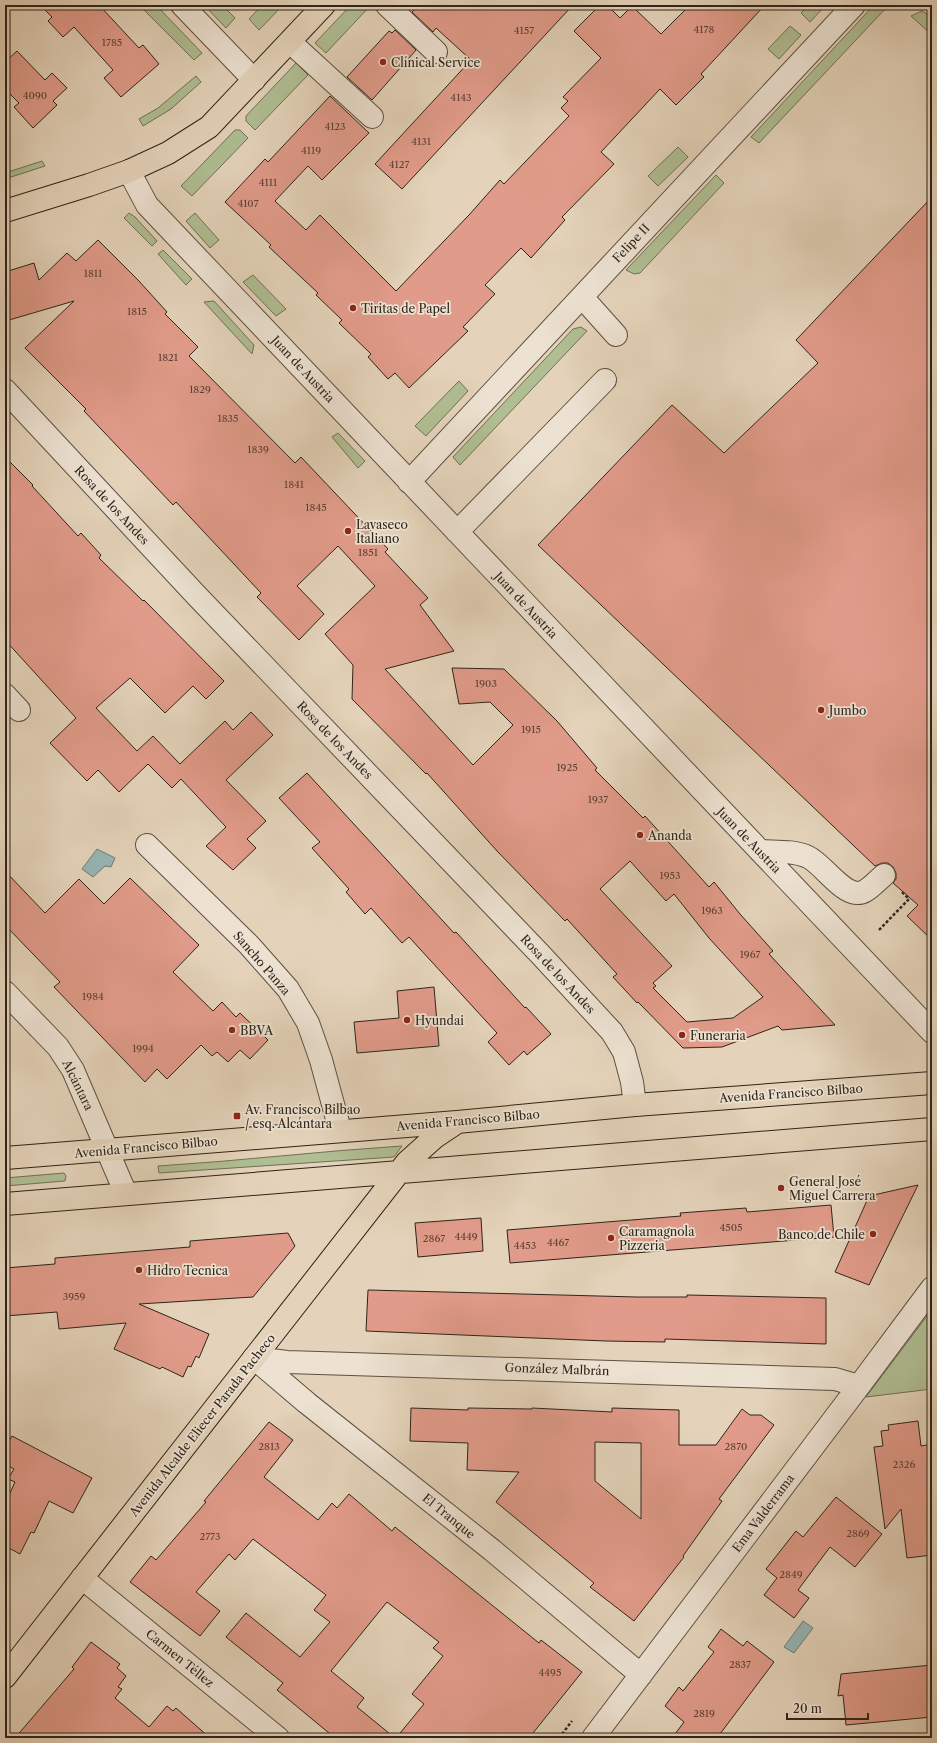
<svg xmlns="http://www.w3.org/2000/svg" width="937" height="1743" viewBox="0 0 937 1743" font-family="'Libre Caslon Text',serif">
  <rect width="100%" height="100%" fill="#e4d3ba"/>
  <filter id="stains"><feTurbulence type="fractalNoise" baseFrequency=".005" numOctaves="4"/><feColorMatrix values="0 0 0 0 .2 0 0 0 0 .09 0 0 0 0 .02 0 0 0 .5 -.17"/></filter>
  <radialGradient id="worn" r=".72"><stop offset=".6" stop-color="#630" stop-opacity="0"/><stop offset="1" stop-color="#630" stop-opacity=".3"/></radialGradient>
  <path fill="#b0be93" stroke="#6f7156" d="M139,5H156L202,53L194,60Z
    M204,5H222L235,18L226,28Z
    M262,5H283L259,30L249,19Z
    M351,5H371L326,53L315,43Z
    M809,5H826L810,22L801,13Z
    M874,5H885L887,7L759,143L751,137Z
    M922,11L932,17V35L911,16Z
    M790,26L801,35L779,59L768,49Z
    M296,63L308,75L255,130L246,121V116Z
    M196,76L201,82L171,109L143,126L139,119L158,108Z
    M235,130H240L248,138L192,196L181,186Z
    M678,147L688,157L658,186L648,176Z
    M42,161L45,166L5,179V173Z
    M716,175L724,183L640,273L634,274L626,270Z
    M129,213L135,217L157,241L152,246L124,218Z
    M195,213L219,240L210,248L186,221Z
    M163,250L192,279L186,285L158,254Z
    M253,275L286,309L276,316L243,282Z
    M214,301L254,345L252,354L204,302Z
    M581,327L587,331L460,465L453,457L573,329Z
    M459,381L468,391L426,436L415,426Z
    M338,433L365,461L358,468L332,437Z
    M402,1146L394,1157L159,1173L158,1166C240,1161 321,1151 402,1146Z
    M64,1173L66,1176L65,1181L5,1186V1178Z
    M932,1313V1389L866,1397L927,1316Z"/>
  <path fill="#97b6b7" stroke="#6d7c78" d="M97,849L115,858L111,867L105,866L93,877L82,869Z
    M803,1621L813,1628L794,1653L784,1647Z"/>
  <path fill="#e19b8a" stroke="#2e2419" fill-rule="evenodd" d="M40,5H99L139,48L143,45L159,64L121,97L104,78L113,70L74,27L63,37L48,21L52,17Z
    M411,5H573L402,189L375,164L471,60L436,28L433,32L412,12L415,9Z
    M600,5H607L620,18L632,6L661,34L690,5H765L701,74L704,77L676,105L660,89L601,152L614,164L562,217L565,220L531,258L521,248L485,285L495,294L463,327L468,331L409,388L395,373L388,379L368,357L371,354L339,323L342,320L316,295L318,293L269,247L271,245L225,202L265,159L268,162L330,96L369,133L322,180L308,166L275,201L306,230L320,215L396,291L469,215L500,180L504,184L569,116L561,108L568,101L563,97L601,58L574,31Z
    M395,30L416,50L372,100L347,77L389,31L392,33Z
    M17,51L45,80L52,73L67,88L53,101L57,105L33,128L14,107L19,103L5,89V62Z
    M932,197V940L907,916L918,905L893,883L896,879V873L893,867L888,863H882L875,866L538,545L672,405L724,453L818,363L796,340Z
    M98,240L138,280L167,312L165,314L198,347L189,356L295,463L301,457L388,549L385,552L428,598L420,605L454,651L385,669L473,765L513,725L490,702L459,704L452,668L504,669L557,721L597,768L595,770L643,818L645,816L709,887L714,882L740,914L773,951L769,954L835,1025L782,1030L778,1026L722,1047L683,1048L638,1002L637,1003L613,977L617,974L567,919L565,921L497,851L427,773L426,774L352,699L353,665L325,634L375,586L338,546L297,586L324,614L299,640L257,597L261,593L176,502L173,505L84,411L86,409L25,348L74,301L9,320L5,308V272L34,263L39,280L67,253L76,261ZM630,861L666,901L674,894L709,938L763,997L733,1018L687,1022L653,988L656,986L653,983L672,966L600,889Z
    M5,457L33,485L32,486L78,536L81,533L101,555L99,558L143,601L144,600L224,681L206,699L193,686L165,713L130,678L96,708L137,751L153,736L180,764L225,721L233,730L251,712L273,735L226,780L266,821L247,839L256,848L233,870L206,846L226,827L181,779L172,788L148,764L119,792L98,770L87,781L50,743L76,718L5,640Z
    M307,773L454,933L456,932L525,1008L526,1007L551,1034L527,1055L524,1051L509,1065L488,1042L497,1033L409,937L402,943L371,908L365,914L346,892L349,889L312,848L320,842L279,798Z
    M5,871L45,913L79,879L104,904L130,878L199,945L173,972L213,1011L222,1002L236,1017L240,1013L268,1040L250,1059L240,1050L228,1062L217,1052L212,1056L201,1045L167,1079L157,1069L145,1082L54,987L60,982L5,925Z
    M434,987L439,1046L357,1053L354,1022L399,1018L397,991Z
    M918,1185L869,1285L835,1272L869,1196Z
    M831,1205L834,1237L510,1263L507,1230L681,1216L680,1213L746,1208L747,1212Z
    M481,1218L483,1251L418,1257L415,1223Z
    M288,1233L295,1246L253,1297L139,1304L209,1334L199,1358L196,1356L191,1367L188,1366L183,1377L162,1367L160,1369L114,1349L126,1323L59,1329L57,1312L5,1316V1268L55,1264V1258L190,1247V1241Z
    M368,1290L637,1297H687V1295L826,1298V1344L665,1339V1342L606,1341L366,1331Z
    M411,1408L468,1410V1408L532,1409V1408L612,1412V1408L679,1410V1445H716L742,1409L750,1415H761L774,1425L719,1499L722,1501L683,1556L684,1557L634,1621L590,1587L594,1583L496,1502L519,1472L467,1470L468,1443L410,1441ZM595,1442L641,1443V1519L595,1481Z
    M918,1421L921,1446L932,1444V1555L907,1558L901,1509L885,1529L874,1447L883,1446L881,1431L889,1430L888,1425Z
    M269,1422L293,1440L264,1477L318,1520L332,1503L337,1508L349,1494L392,1531L395,1527L539,1643L541,1640L582,1672L529,1738H396L424,1704L412,1694L443,1656L433,1648L439,1642L387,1602L331,1671L364,1698L357,1707L395,1738H335L277,1690L283,1683L226,1637L246,1613L300,1657L330,1622L314,1610L326,1595L253,1539L235,1560L229,1554L196,1592L220,1611L200,1636L130,1582L151,1556L156,1560L206,1502L204,1501Z
    M12,1436L92,1478L73,1513L49,1501L34,1533L31,1532L20,1554L5,1546V1504L15,1482L8,1479L14,1469L5,1464V1448Z
    M836,1497L882,1534L855,1567L830,1547L798,1590L809,1598L794,1618L764,1595L777,1578L766,1569L796,1531L803,1537Z
    M721,1629L743,1646L747,1641L774,1662L717,1738H672L684,1722L665,1706L679,1687L683,1691L714,1652L708,1647Z
    M91,1642L120,1664L117,1668L126,1676L118,1687L122,1689L115,1698L149,1727L167,1706L173,1711L176,1708L210,1738H15L74,1669L72,1667Z
    M932,1665V1717L846,1725L843,1695L838,1696L841,1674Z"/>
  <g fill="none" stroke-linecap="round" stroke-linejoin="round">
    <g stroke="#5c5041" stroke-width="24">
      <path id="minor" d="M182,5L254,80
        M387,5L436,52
        M290,42L372,117
        M129,171L147,205L932,1032
        M582,297L616,335
        M5,390L197,596L540,954L612,1032L624,1052L632,1082L635,1105
        M409,482L854,5
        M457,532L605,380
        M5,695L19,710
        M147,845L249,945L288,989L308,1023L321,1060L340,1130
        M760,851C775,852 794,850 808,857C825,865 846,902 865,891C872,887 878,880 884,875
        M5,992L58,1047L73,1070L126,1194
        M254,1358L287,1362L835,1379L859,1386
        M254,1358L307,1403L492,1550L641,1675
        M82,1578L278,1738
        M593,1738L859,1386L932,1288"/>
    </g>
    <g stroke="#2e2419" stroke-width="24">
      <path id="major" d="M5,211L89,185L129,171L168,153L209,127L324,5
        M5,1158L457,1122L635,1105L932,1083
        M5,1204L932,1129
        M5,1677L407,1162L435,1137L456,1123"/>
    </g>
    <path stroke="#2e2419" stroke-width="2.5" stroke-dasharray="3 2" stroke-linecap="butt" d="M879,930L909,899L901,891
      M559,1738L572,1721"/>
    <use href="#minor" stroke="#ede2d2" stroke-width="22"/>
    <use href="#major" stroke="#e4d3ba" stroke-width="22"/>
  </g>
  <g fill="#8f2418" stroke="#ede2d2" stroke-width="1.5">
    <circle cx="383" cy="62" r="4"/>
    <circle cx="353" cy="308" r="4"/>
    <circle cx="348" cy="531" r="4"/>
    <circle cx="821" cy="710" r="4"/>
    <circle cx="640" cy="835" r="4"/>
    <circle cx="407" cy="1020" r="4"/>
    <circle cx="232" cy="1030" r="4"/>
    <circle cx="682" cy="1035" r="4"/>
    <rect x="233" y="1112" width="8" height="8" rx="2"/>
    <circle cx="781" cy="1188" r="4"/>
    <circle cx="873" cy="1234" r="4"/>
    <circle cx="611" cy="1238" r="4"/>
    <circle cx="139" cy="1270" r="4"/>
  </g>
  <g text-anchor="middle" dominant-baseline="central" stroke-width="3.5" stroke-linejoin="round" paint-order="stroke">
    <g font-size="10" fill="#5b4235">
      <text x="704" y="29">4178</text>
      <text x="524" y="30">4157</text>
      <text x="112" y="42">1785</text>
      <text x="35" y="95">4090</text>
      <text x="461" y="97">4143</text>
      <text x="335" y="126">4123</text>
      <text x="421" y="141">4131</text>
      <text x="311" y="150">4119</text>
      <text x="399" y="164">4127</text>
      <text x="268" y="182">4111</text>
      <text x="248" y="203">4107</text>
      <text x="93" y="273">1811</text>
      <text x="137" y="311">1815</text>
      <text x="168" y="357">1821</text>
      <text x="200" y="389">1829</text>
      <text x="228" y="418">1835</text>
      <text x="258" y="449">1839</text>
      <text x="294" y="484">1841</text>
      <text x="316" y="507">1845</text>
      <text x="368" y="552">1851</text>
      <text x="486" y="683">1903</text>
      <text x="531" y="729">1915</text>
      <text x="567" y="767">1925</text>
      <text x="598" y="799">1937</text>
      <text x="670" y="875">1953</text>
      <text x="712" y="910">1963</text>
      <text x="750" y="954">1967</text>
      <text x="93" y="996">1984</text>
      <text x="143" y="1048">1994</text>
      <text x="731" y="1227">4505</text>
      <text x="466" y="1236">4449</text>
      <text x="434" y="1238">2867</text>
      <text x="558" y="1242">4467</text>
      <text x="525" y="1245">4453</text>
      <text x="74" y="1296">3959</text>
      <text x="269" y="1446">2813</text>
      <text x="736" y="1446">2870</text>
      <text x="904" y="1464">2326</text>
      <text x="858" y="1533">2869</text>
      <text x="210" y="1536">2773</text>
      <text x="791" y="1574">2849</text>
      <text x="740" y="1664">2837</text>
      <text x="550" y="1672">4495</text>
      <text x="704" y="1713">2819</text>
    </g>
    <g font-size="12" fill="#2e2419" stroke="#ede2d2" text-anchor="start">
      <text x="391" y="62">Clínical Service</text>
      <text x="361" y="308">Tiritas de Papel</text>
      <text x="356" y="524">Lavaseco<tspan x="356" dy="14">Italiano</tspan></text>
      <text x="829" y="710">Jumbo</text>
      <text x="648" y="835">Ananda</text>
      <text x="415" y="1020">Hyundai</text>
      <text x="240" y="1030">BBVA</text>
      <text x="690" y="1035">Funeraria</text>
      <text x="245" y="1109">Av. Francisco Bilbao<tspan x="245" dy="14">/ esq. Alcántara</tspan></text>
      <text x="789" y="1181">General José<tspan x="789" dy="14">Miguel Carrera</tspan></text>
      <text x="619" y="1231">Caramagnola<tspan x="619" dy="14">Pizzeria</tspan></text>
      <text x="865" y="1234" text-anchor="end">Banco de Chile</text>
      <text x="147" y="1270">Hidro Tecnica</text>
    </g>
    <g font-size="12" fill="#2e2419" stroke="#ede2d2">
      <text transform="translate(631 243) rotate(-47)">Felipe II</text>
      <text transform="translate(303 369) rotate(47)">Juan de Austria</text>
      <text transform="translate(112 505) rotate(47)">Rosa de los Andes</text>
      <text transform="translate(526 605) rotate(47)">Juan de Austria</text>
      <text transform="translate(335 740) rotate(46)">Rosa de los Andes</text>
      <text transform="translate(749 840) rotate(46)">Juan de Austria</text>
      <text transform="translate(262 963) rotate(49)">Sancho Panza</text>
      <text transform="translate(558 974) rotate(47)">Rosa de los Andes</text>
      <text transform="translate(78 1085) rotate(64)">Alcántara</text>
      <text transform="translate(791 1093) rotate(-4)">Avenida Francisco Bilbao</text>
      <text transform="translate(468 1120) rotate(-5)">Avenida Francisco Bilbao</text>
      <text transform="translate(146 1147) rotate(-5)">Avenida Francisco Bilbao</text>
      <text transform="translate(557 1369) rotate(2)">González Malbrán</text>
      <text transform="translate(202 1425) rotate(-52)">Avenida Alcalde Eliecer Parada Pacheco</text>
      <text transform="translate(763 1513) rotate(-53)">Ema Valderrama</text>
      <text transform="translate(449 1516) rotate(39)">El Tranque</text>
      <text transform="translate(180 1658) rotate(39)">Carmen Téllez</text>
    </g>
  </g>
  <rect width="937" height="1743" fill="none" stroke="#e4d3ba" stroke-width="20"/>
  <rect x="6" y="6" width="925" height="1731" fill="none" stroke="#2e2419" stroke-width="2"/>
  <rect x="10" y="10" width="917" height="1723" fill="none" stroke="#2e2419"/>
  <path d="M787 1713v6h81v-6" fill="none" stroke="#2e2419" stroke-width="2"/>
  <text x="793" y="1713" font-size="12" fill="#2e2419" stroke="#ede2d2" stroke-width="3" paint-order="stroke">20 m</text>
  <rect width="100%" height="100%" filter="url(#stains)"/>
  <rect width="100%" height="100%" fill="url(#worn)"/>
</svg>
